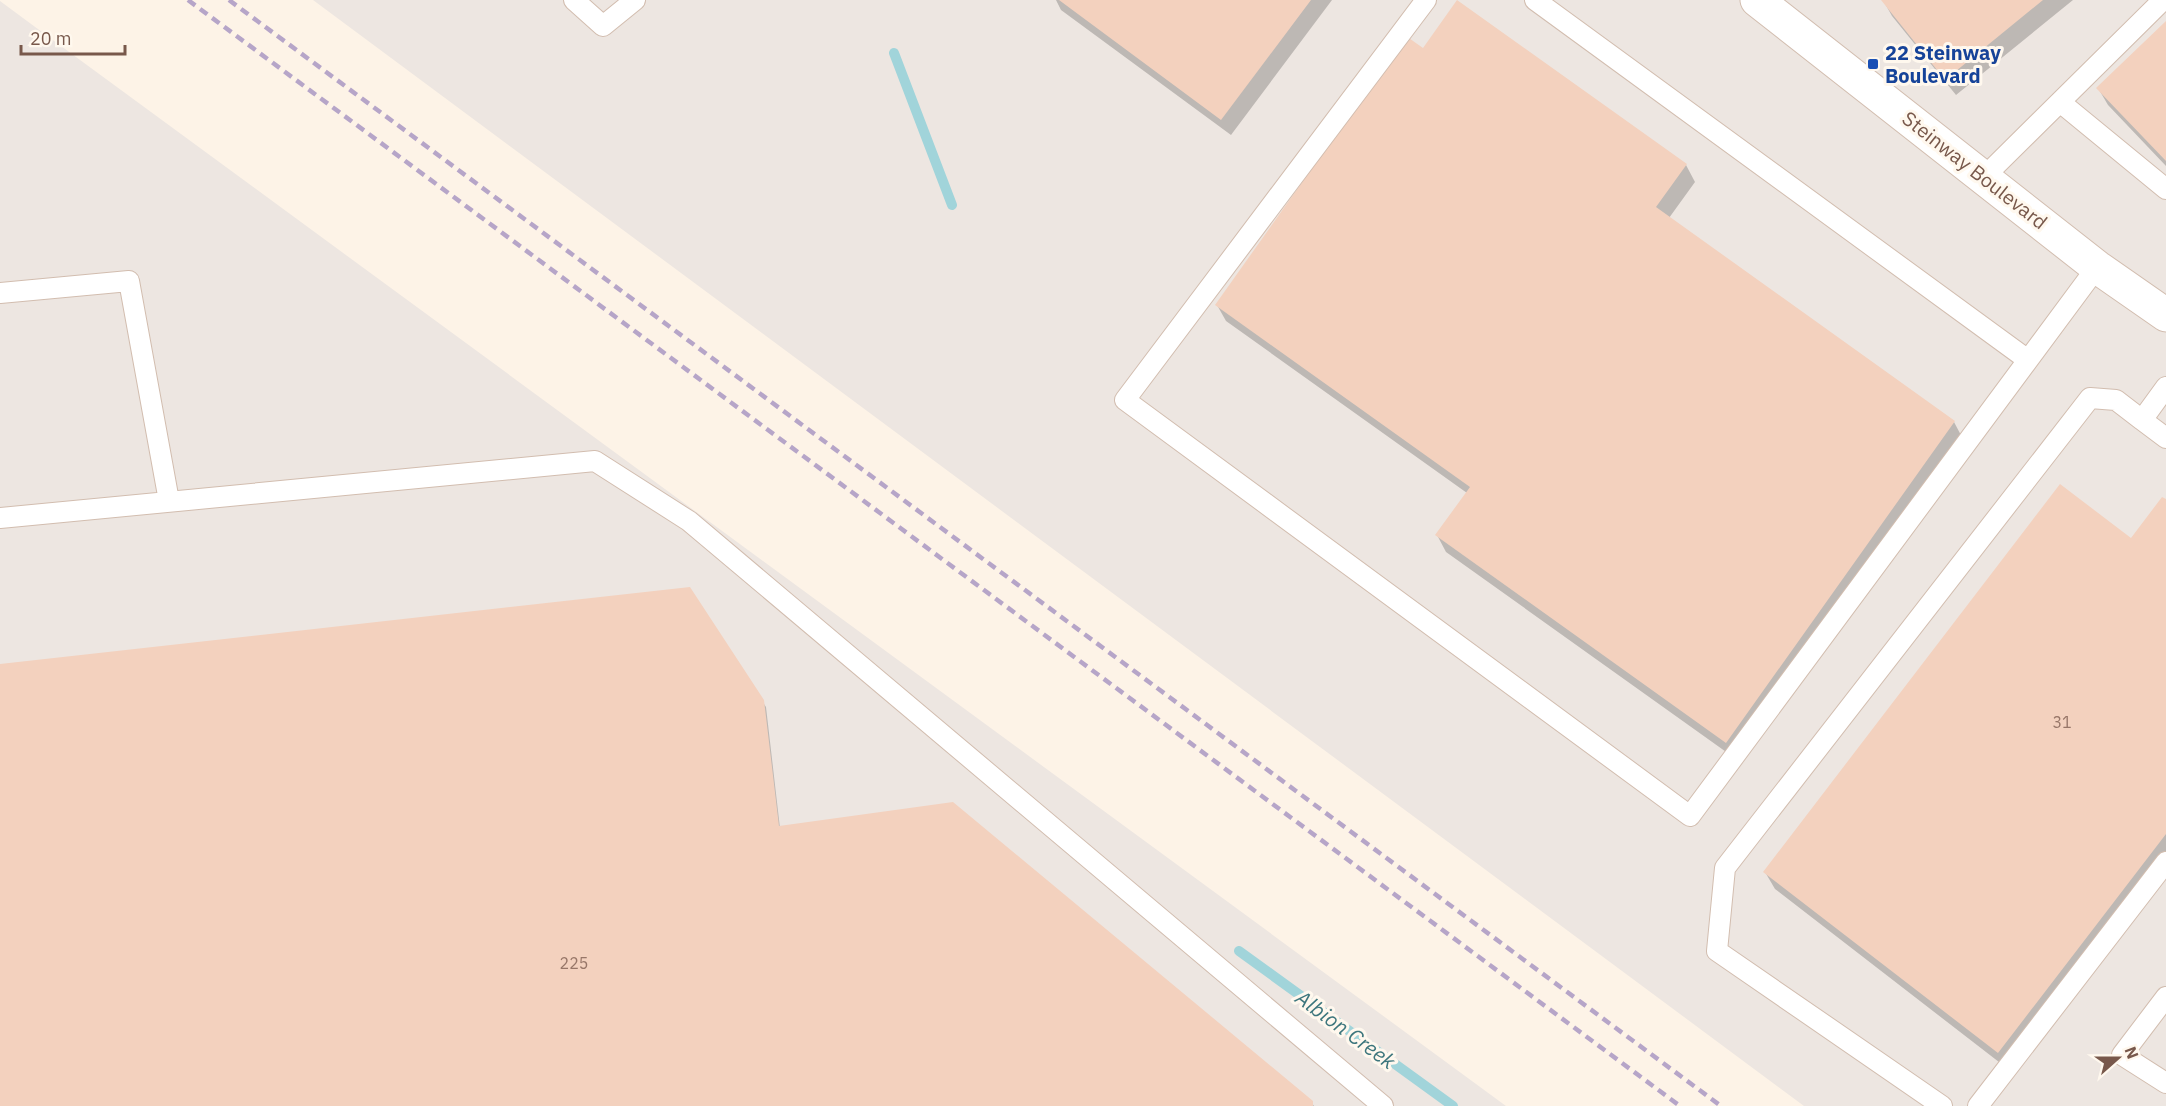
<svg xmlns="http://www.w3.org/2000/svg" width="2166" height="1106" viewBox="0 0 2166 1106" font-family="'IBM Plex Sans',sans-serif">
  <rect width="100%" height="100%" fill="#fdf3e7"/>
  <path fill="#ede6e1" d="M313,0H2166V1106H1804Z
    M0,1L46,35L1506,1106H0Z"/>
  <path fill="#0003" d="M1056,0H1332L1231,135L1061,10Z
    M1883,0H2073L1956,95L1892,16Z
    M2166,23V166L2108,105L2098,88Z
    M1423,50L1686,165L1695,182L1669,218L1954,422L1963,439L1736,759L1446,552L1437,535L1467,493L1226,321L1217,305Z
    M2166,501V862L2008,1069L1775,889L1765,872L2131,540Z
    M0,666L762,701L766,707L780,828L1311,1102L1314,1106H0Z"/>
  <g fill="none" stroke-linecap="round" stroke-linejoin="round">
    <path stroke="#a1d4da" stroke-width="10" d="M894,53L952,205
      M1239,951L1453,1106"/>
  </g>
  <path fill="#f3d1be" d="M1059,0H1311L1221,120Z
    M1457,0L1687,164L1656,207L1955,421L1726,743L1435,535L1470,487L1215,305L1406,36L1423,48Z
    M1881,0H2043L1945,80Z
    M2166,21V161L2096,88Z
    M2060,484L2131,538L2162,497L2166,499V834L1998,1053L1763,872Z
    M690,587L764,700L779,826L953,802L1313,1101V1106H0V664Z"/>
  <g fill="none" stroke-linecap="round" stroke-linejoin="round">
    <g stroke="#d2bdaf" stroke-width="22">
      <path id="service" d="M574,0L603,26L635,0
        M1426,0L1125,400L1690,816L2097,267
        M1535,0L2028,360
        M2060,102L2166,189
        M1984,177L2163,0
        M0,293L129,281L169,501
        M2142,420L2166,438
        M0,518L595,461L689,521L1383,1106
        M2166,997L2122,1055L2166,1083
        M1942,1106L1717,951L1725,868L2090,398L2116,400L2142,420L2166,387
        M1978,1106L2166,862"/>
    </g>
    <g stroke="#d2bdaf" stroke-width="35">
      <path id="minor" d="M1757,0L2097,267L2166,315"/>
    </g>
    <use href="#service" stroke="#fff" stroke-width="20"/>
    <use href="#minor" stroke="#fff" stroke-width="33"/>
    <path stroke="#b6a5c8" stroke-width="4.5" stroke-dasharray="9 6" stroke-linecap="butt" d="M188,0L1680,1106
      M229,0L1721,1106"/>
  </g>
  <rect fill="#1a4fb4" stroke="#fff8ee" stroke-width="2" x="1867" y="58" width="12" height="12" rx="3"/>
  <g text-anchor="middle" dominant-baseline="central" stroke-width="6" stroke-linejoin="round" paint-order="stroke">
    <g font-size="16" fill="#977668">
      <text x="2062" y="722">31</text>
      <text x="574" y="963">225</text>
    </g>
    <g font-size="20" font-weight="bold" fill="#164399" stroke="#fff8ee" text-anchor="start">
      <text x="1885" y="52">22 Steinway<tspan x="1885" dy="23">Boulevard</tspan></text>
    </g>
    <g font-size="20" fill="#78584b" stroke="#fff8ee">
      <text transform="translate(1975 170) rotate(38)">Steinway Boulevard</text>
    </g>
    <g font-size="21" font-style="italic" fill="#3d767d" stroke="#fff8ee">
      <text transform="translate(1346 1029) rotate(36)">Albion Creek</text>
    </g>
  </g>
  <g transform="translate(2118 1058) rotate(69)" stroke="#fff8ee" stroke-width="4.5" paint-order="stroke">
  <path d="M0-4.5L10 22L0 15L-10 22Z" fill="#78584b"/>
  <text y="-9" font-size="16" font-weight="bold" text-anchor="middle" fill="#78584b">N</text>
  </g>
  <path d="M21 45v9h104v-9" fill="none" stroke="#78584b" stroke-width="3"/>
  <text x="30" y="45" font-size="18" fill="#78584b" stroke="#fff8ee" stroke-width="4.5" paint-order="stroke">20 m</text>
</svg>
